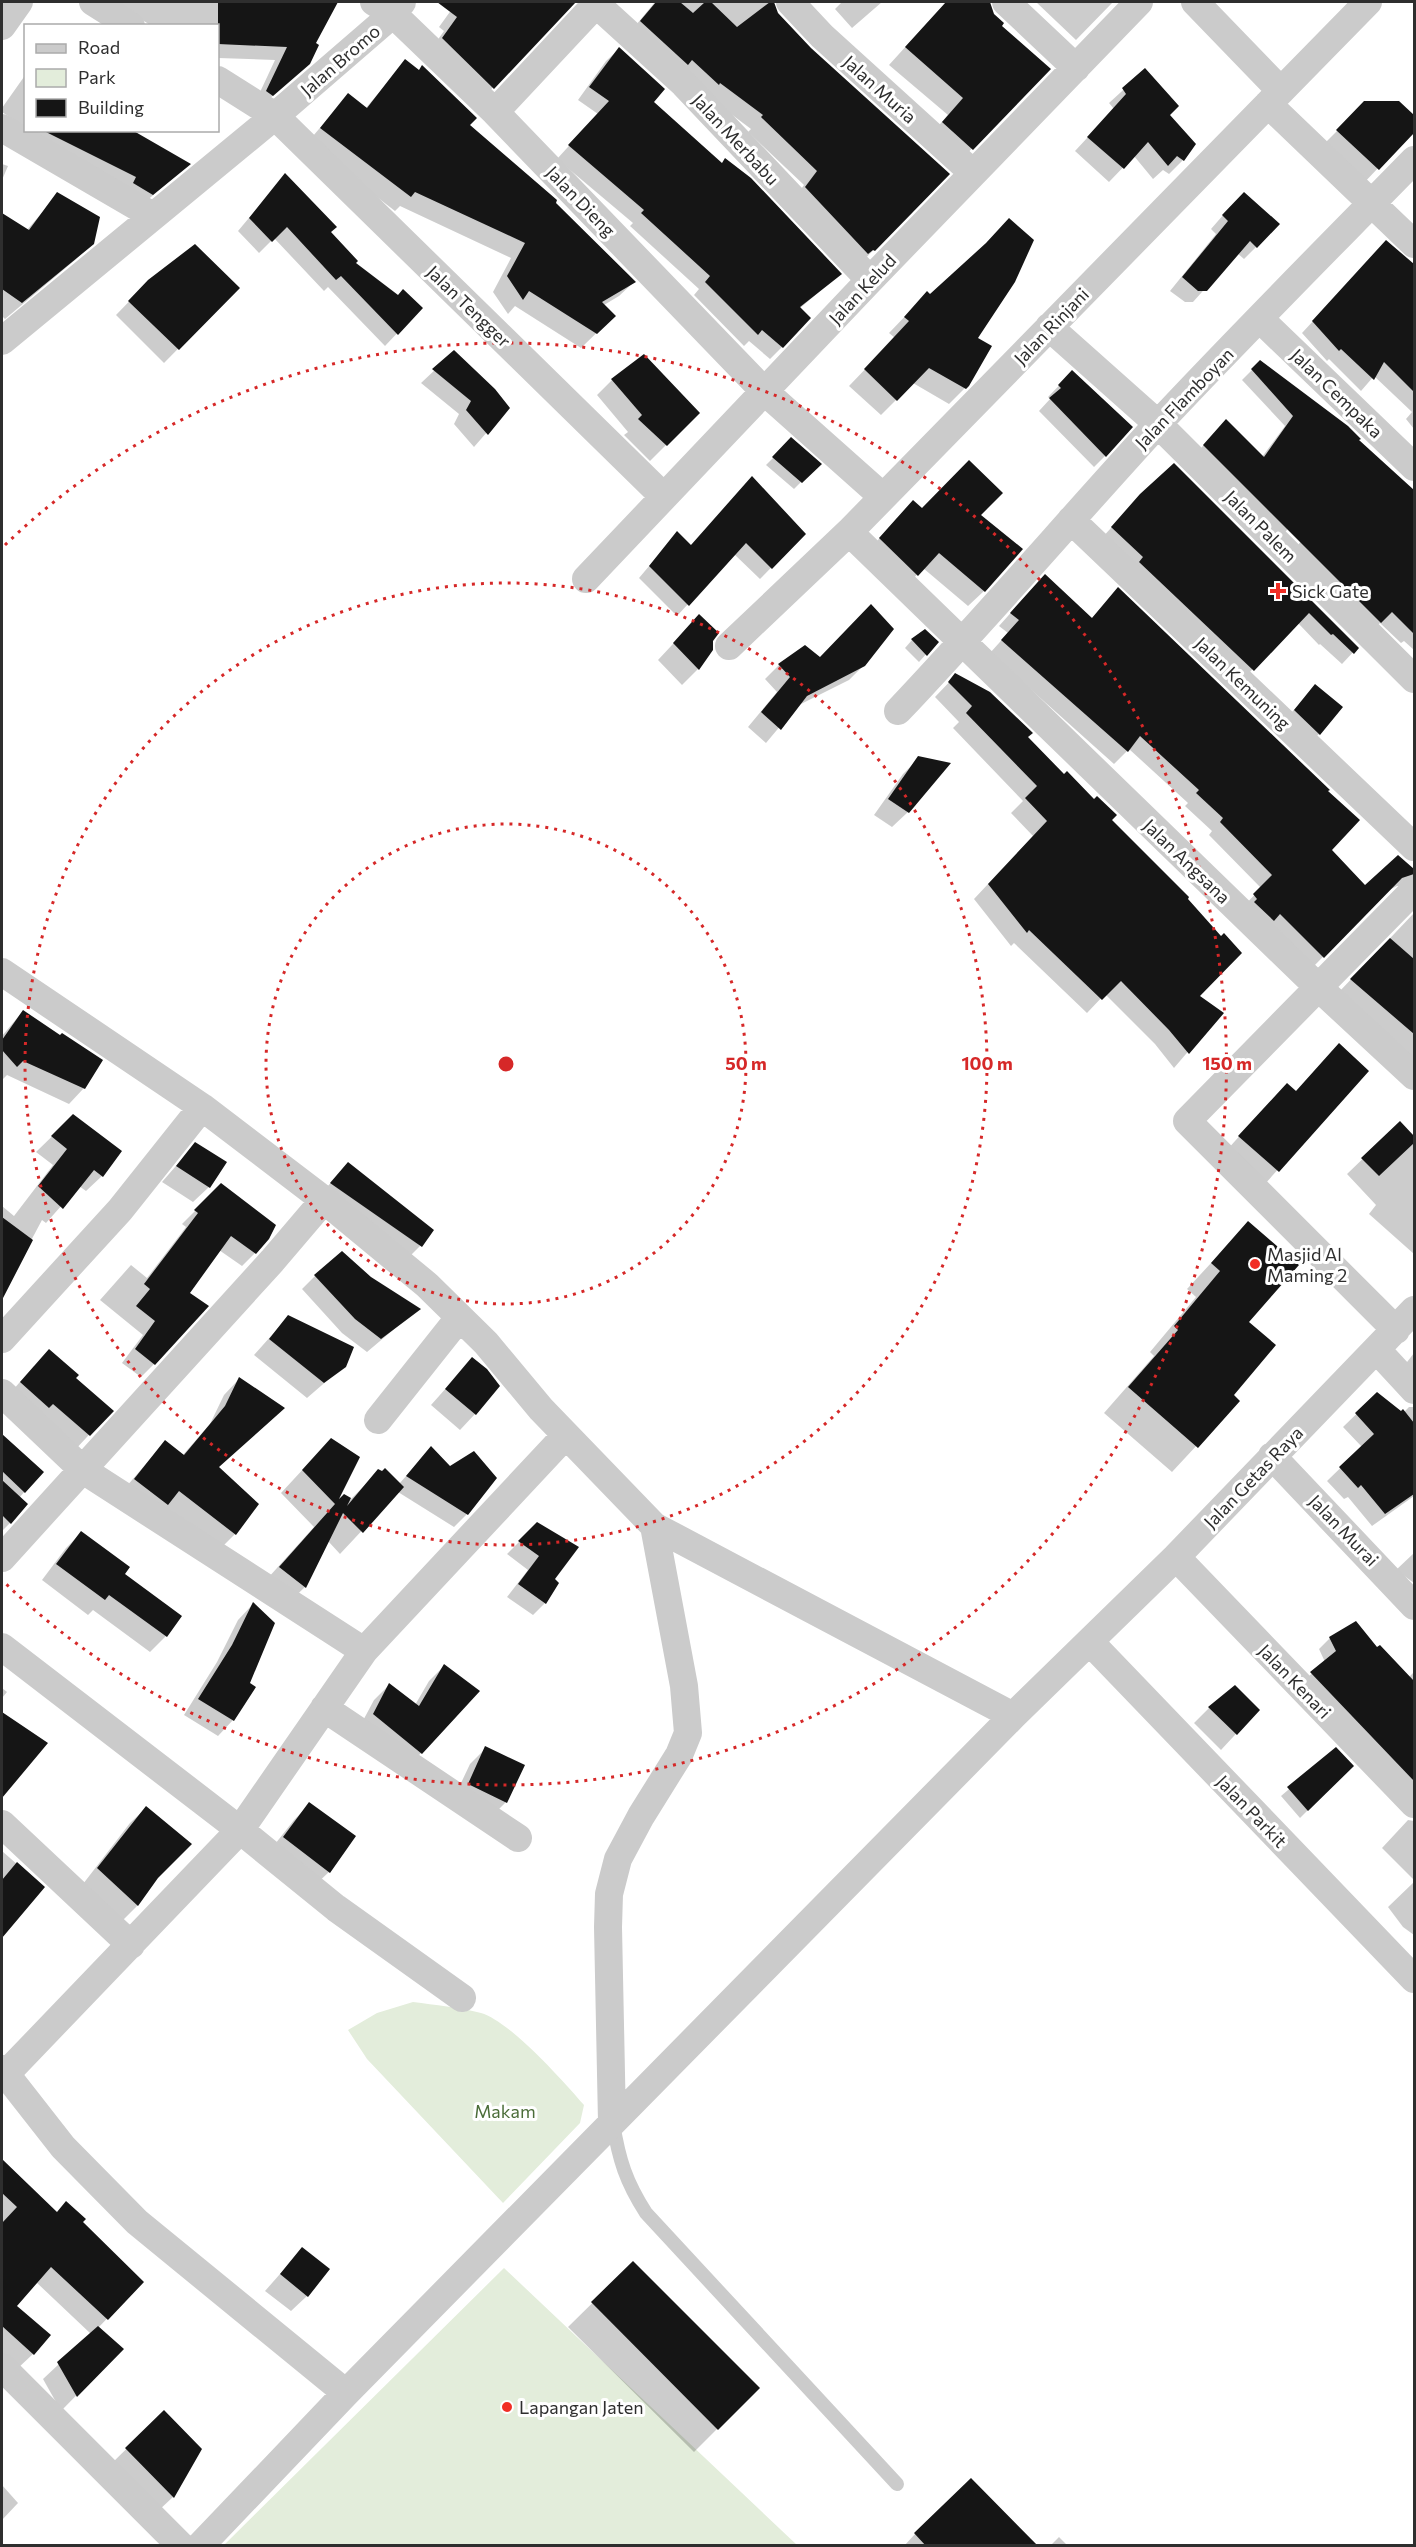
<svg xmlns="http://www.w3.org/2000/svg" width="1416" height="2547" viewBox="0 0 1416 2547" font-family="Commissioner,sans-serif">
  <rect width="100%" height="100%" fill="#fff"/>
  <path fill="#e3eddb" d="M413,2002C435,2005 459,2007 481,2013C511,2022 563,2081 584,2105L580,2123L503,2203L367,2059L348,2030L377,2013Z
    M504,2268L797,2545H224Z"/>
  <path fill="#0003" d="M88,2H336L294,77L259,108L254,105L275,60L218,58V26H152L129,12Z
    M457,2H577L572,4L480,101L429,52L444,31L439,27Z
    M655,2H773L777,14L809,48L947,174L860,264L792,202L804,185L748,132L751,129L627,36Z
    M839,2H882L852,28L835,9L841,3Z
    M946,2H987L1000,26L1049,69L955,166L926,140L948,115L889,65Z
    M1036,2H1113L1076,40Z
    M619,49L651,102L840,274L799,309L782,347L770,359L749,341L744,346L694,295L699,289L630,226L633,223L557,159L598,114L578,100L606,61Z
    M406,61L468,125L555,203L634,282L619,296L604,305L614,316L581,348L515,306L508,314L493,292L511,258L400,206L395,211L307,143L348,95L365,109Z
    M1145,70L1168,115L1183,160L1169,174L1163,170L1153,179L1134,156L1109,182L1075,151L1114,109L1109,103Z
    M26,74V128L2,112V108Z
    M1399,102L1414,117V130L1362,185L1322,146L1365,103Z
    M29,130H129L188,165L136,210Z
    M2,164L8,166L2,180Z
    M285,175L354,263L398,297L421,308L385,346L328,287L324,291L274,238L259,253L238,231Z
    M58,194L92,243L75,260L5,319L2,316V215L27,230Z
    M1231,206L1256,247L1244,259L1237,253L1193,302H1185L1170,291L1216,234L1211,229Z
    M1386,242L1414,267L1411,275L1414,278V429L1406,419L1412,412L1374,376L1361,391L1329,359L1327,361L1302,333Z
    M149,281L238,288L164,363L116,315Z
    M912,309L976,338L965,388L949,404L913,383L881,415L849,386L895,338L889,333Z
    M454,352L508,408L474,447L454,424L459,414L421,383Z
    M1260,362L1346,426L1287,530L1278,539L1194,456L1217,430L1262,457L1285,426L1242,380Z
    M1072,372L1105,456L1094,467L1039,411L1050,399L1048,397Z
    M612,380L698,413L650,461L624,435L628,432L597,395Z
    M791,440L819,464L794,489L766,465Z
    M1375,457L1414,493V650L1404,641L1401,643L1380,623L1369,634L1290,554Z
    M1174,465L1357,648L1342,664L1320,644L1319,645L1298,623L1241,681L1101,539L1129,508Z
    M922,510L979,515L984,591L968,606L923,568L902,591L865,555L897,518Z
    M677,533L690,546L804,534L760,579L734,554L677,616L639,578Z
    M1033,588L1091,619L1118,589L1330,850L1365,887L1398,857L1414,872V878L1406,887L1397,886L1389,890L1311,969L1242,908L1261,888L1209,835L1212,831L1185,806L1188,803L1129,749L1114,764L990,653L1008,633L999,626Z
    M699,616L712,650L698,669L682,685L658,660Z
    M912,640L937,642L919,662L905,648Z
    M805,647L819,659L864,665L849,680L797,706L766,743L748,727L777,692L765,679L779,665Z
    M956,675L1026,738L1186,899L1198,996L1221,1013L1174,1068L1155,1044L1105,994L1087,1013L1014,943L1011,946L974,899L1033,836L1011,813L1023,801L953,728L959,722L935,697Z
    M1316,686L1319,734L1303,749L1279,726Z
    M919,758L908,812L892,827L874,815L903,774Z
    M1414,913V982L1405,993L1414,1002V1075L1338,993Z
    M23,1011L60,1037L84,1088L69,1104L7,1075L2,1080V1036Z
    M1367,1071L1264,1185L1226,1151L1273,1099Z
    M73,1116L102,1176L86,1191L79,1186L46,1223L42,1220L2,1295V1206L14,1216L53,1165L36,1152Z
    M1400,1123L1414,1138V1254L1369,1214L1376,1205L1347,1174Z
    M195,1144L209,1187L193,1202L162,1182Z
    M348,1164L420,1246L405,1261L316,1199Z
    M221,1185L255,1253L242,1266L219,1250L188,1293L154,1364L141,1377L122,1363L143,1335L100,1300L131,1265L147,1278L186,1227L182,1224Z
    M1248,1223L1247,1322L1232,1395L1238,1401L1172,1472L1104,1413L1154,1356L1150,1352L1196,1297L1187,1289Z
    M315,1276L370,1278L418,1309L367,1352L342,1333L302,1289Z
    M288,1317L344,1366L307,1398L254,1355Z
    M1414,1353V1393L1404,1366Z
    M472,1359L475,1414L460,1430L431,1405Z
    M34,1366L73,1379L111,1411L74,1451L5,1399Z
    M239,1379L217,1468L235,1534L220,1549L119,1495L165,1442L182,1456L210,1424L224,1395Z
    M1377,1394L1402,1414L1409,1407H1414V1496L1372,1526L1348,1497L1344,1499L1327,1481L1362,1447L1343,1427Z
    M2,1436L42,1472L19,1498L10,1523L2,1531Z
    M331,1439L335,1504L344,1496L350,1500L379,1471L399,1484L431,1448L467,1514L454,1527L398,1492L340,1554L328,1541L305,1587L283,1608L258,1589L314,1527L281,1493Z
    M537,1524L553,1579L545,1603L533,1615L507,1597L528,1570L507,1554Z
    M81,1533L123,1574L180,1616L166,1636L150,1652L93,1610L88,1615L42,1580L66,1548Z
    M1414,1553V1583L1396,1570Z
    M253,1604L233,1720L218,1736L184,1715L217,1662L238,1620Z
    M1330,1638L1377,1649L1409,1677L1414,1672V1803L1300,1684L1325,1662L1319,1649Z
    M444,1666L421,1753L406,1769L358,1730L374,1700L389,1685L415,1705L429,1681Z
    M2,1688L7,1692L2,1698Z
    M1209,1708L1258,1710L1221,1750L1194,1723Z
    M2,1714L46,1743L2,1793Z
    M486,1748L523,1766L505,1803L490,1818L453,1800L470,1764Z
    M1336,1749L1352,1766L1300,1818L1281,1796Z
    M310,1804L329,1872L313,1887L268,1853L294,1820Z
    M146,1808L157,1877L137,1906L122,1921L83,1884L130,1823Z
    M1408,1820L1414,1821V1880L1382,1848Z
    M2,1851L43,1887L2,1935Z
    M1414,1882V1935L1403,1927L1388,1907Z
    M3,2162L56,2214L81,2222L142,2282L98,2328L122,2349L61,2411L43,2379L91,2334L36,2282L15,2306L33,2354L17,2369L2,2355Z
    M302,2249L307,2296L291,2311L265,2291Z
    M633,2263L758,2388L694,2452L568,2327Z
    M164,2412L200,2449L173,2497L157,2512L110,2465Z
    M971,2480L1035,2546H904L915,2534Z
    M2,2485L18,2503L2,2520Z
    M1059,2537L1068,2546H1050Z"/>
  <path fill="#151515" d="M218,2H338L316,43L319,45L310,64L273,96L266,91L287,47L218,44Z
    M437,2H576L494,89L442,38L457,17Z
    M656,2H680L693,13L705,2H711L737,27L770,2H774L778,13L811,48L950,174L875,251L873,250L868,254L805,187L817,171L761,117L763,115L720,83L719,85L692,60L688,65L640,21Z
    M946,2H990L994,14L1004,23L1002,26L1051,69L973,150L942,122L963,98L905,47Z
    M619,47L665,89L654,102L722,163L725,158L751,178L842,274L800,307L811,318L783,348L762,330L758,335L705,282L710,276L641,213L644,210L568,145L609,101L589,87Z
    M405,59L419,70L422,65L477,118L470,125L557,200L556,203L636,282L602,302L616,316L597,334L529,291L523,300L507,276L525,243L415,192L411,197L320,128L348,93L367,108Z
    M1145,68L1179,106L1170,115L1196,144L1184,161L1177,156L1168,166L1148,142L1124,169L1087,137L1126,94L1122,88Z
    M1364,101H1399L1414,115V133L1379,170L1336,130Z
    M42,130H132L191,164L153,195L133,183L136,177Z
    M285,173L337,227L331,232L358,261L356,263L398,295L403,289L423,308L398,335L341,276L336,280L287,227L272,242L249,218Z
    M57,192L100,217L94,244L22,303L2,289V213L29,230Z
    M1244,192L1280,224L1257,248L1250,241L1207,291H1198L1182,277L1228,221L1222,215Z
    M1009,218L1034,240L1015,282L978,338L992,346L969,386L966,389L929,368L897,401L864,369L909,321L904,317L927,291L930,294L986,243Z
    M1386,240L1414,264V392L1384,362L1374,380L1341,349L1339,351L1312,321Z
    M195,244L240,288L179,350L128,301L148,280Z
    M454,350L495,389L510,408L488,435L466,410L471,401L432,369Z
    M644,354L700,413L667,446L638,419L642,415L611,379Z
    M1260,360L1348,426L1361,439L1359,440L1414,490V634L1392,612L1381,623L1203,445L1226,419L1264,457L1293,416L1251,369Z
    M1072,370L1133,427L1106,457L1049,398L1061,388L1058,385Z
    M791,437L822,464L802,483L772,457Z
    M969,460L1003,493L981,515L1023,549L985,592L939,553L918,576L879,538L913,500L922,508Z
    M1174,463L1359,648L1354,654L1333,634L1331,635L1309,613L1254,671L1139,562L1143,557L1111,527L1140,494Z
    M752,476L806,534L772,569L746,543L689,606L649,566L677,531L691,545Z
    M1045,574L1092,618L1118,587L1330,790L1328,791L1360,820L1332,850L1365,885L1398,855L1414,869V874L1402,878L1324,958L1280,914L1274,921L1254,902L1257,899L1253,894L1272,875L1220,822L1223,818L1196,793L1199,790L1140,736L1128,752L1001,640L1019,620L1010,613Z
    M871,604L894,629L865,666L807,696L781,730L761,712L790,677L778,664L805,645L820,657Z
    M699,614L719,633L713,641V650L699,670L673,643Z
    M925,629L939,642L927,656L911,639Z
    M955,673L990,692L1033,733L1028,737L1064,774L1067,771L1094,799L1097,796L1117,815L1112,820L1189,897L1188,899L1221,936L1224,933L1242,953L1200,996L1224,1013L1189,1054L1169,1030L1121,981L1102,1000L1029,930L1027,933L988,884L1047,821L1025,798L1037,786L966,713L972,706L948,682Z
    M1315,684L1343,707L1320,735L1294,710Z
    M918,756L951,763L909,813L888,799Z
    M1390,938L1414,959V1034L1350,979Z
    M23,1010L60,1035L62,1033L103,1060L85,1089L23,1061L17,1067L2,1050V1040Z
    M1339,1043L1369,1071L1279,1172L1238,1136L1287,1083L1296,1091Z
    M73,1114L122,1151L103,1177L94,1170L63,1209L38,1186L67,1149L51,1136Z
    M1400,1121L1414,1136V1143L1379,1176L1361,1158Z
    M195,1142L227,1162L210,1188L176,1166Z
    M348,1162L434,1230L422,1247L330,1183Z
    M221,1183L276,1225L269,1239L256,1254L231,1236L190,1293L209,1306L155,1365L135,1349L155,1321L136,1306L150,1289L144,1284L198,1213L194,1210Z
    M2,1217L33,1240L2,1300Z
    M1248,1221L1299,1265L1249,1322L1276,1345L1234,1395L1240,1401L1198,1448L1128,1387L1178,1330L1174,1326L1220,1271L1211,1263Z
    M342,1251L371,1277L421,1309L381,1339L355,1319L314,1275Z
    M288,1315L354,1347L346,1367L324,1383L269,1339Z
    M49,1349L79,1375L76,1378L114,1411L90,1436L53,1404L49,1408L20,1382Z
    M472,1357L487,1369L500,1386L476,1415L445,1389Z
    M239,1377L285,1408L219,1467L259,1504L236,1535L179,1491L168,1505L134,1479L165,1440L184,1455L225,1406Z
    M1377,1392L1401,1411L1403,1409L1414,1423V1494L1385,1514L1361,1485L1358,1488L1339,1467L1374,1434L1355,1413Z
    M2,1434L44,1472L25,1493L2,1471Z
    M331,1438L360,1457L339,1499L344,1494L351,1498L347,1506L378,1469L382,1471L385,1468L404,1487L363,1533L343,1513L306,1588L279,1567L335,1504L302,1470Z
    M431,1446L450,1466L474,1451L497,1478L468,1515L406,1476Z
    M2,1480L28,1504L11,1524L2,1515Z
    M537,1522L579,1547L555,1579L559,1583L546,1604L518,1584L539,1556L518,1541Z
    M81,1531L130,1567L125,1574L182,1616L167,1637L109,1595L105,1600L56,1564Z
    M253,1602L275,1623L250,1683L256,1687L234,1721L198,1699L232,1645Z
    M1356,1621L1377,1647L1380,1645L1414,1681V1781L1310,1672L1336,1651L1329,1637Z
    M444,1664L480,1691L422,1754L373,1714L389,1683L419,1706Z
    M1235,1685L1260,1710L1237,1735L1208,1707Z
    M2,1712L48,1743L2,1798Z
    M485,1746L525,1765L507,1803L468,1784Z
    M1336,1747L1354,1766L1308,1811L1287,1787Z
    M309,1802L356,1836L330,1873L283,1837Z
    M146,1806L192,1844L158,1878L138,1906L97,1868Z
    M17,1862L45,1887L2,1938V1880Z
    M2,2159L57,2212L66,2201L86,2219L83,2222L144,2282L108,2320L51,2267L17,2306L51,2335L34,2355L2,2326V2223L17,2207L2,2193Z
    M302,2247L330,2269L308,2297L280,2274Z
    M633,2261L760,2388L718,2430L591,2302Z
    M98,2326L124,2349L77,2397L57,2362Z
    M164,2410L202,2449L174,2498L125,2448Z
    M971,2478L1038,2546H926L914,2533Z"/>
  <g fill="none" stroke-linecap="round" stroke-linejoin="round">
    <path stroke="#cbcbcb" stroke-width="14" d="M613,2123C619,2160 626,2182 646,2213L897,2484"/>
    <path stroke="#cbcbcb" stroke-width="28" d="M93,2L131,26
      M374,2L393,14L495,112L765,392L883,497
      M790,2L822,36L973,173
      M1006,2L1076,68
      M1195,2L1281,91
      M596,4L684,84L870,280
      M2,26L19,2
      M218,80L275,116L663,496
      M1268,104L1414,244
      M495,112L598,2
      M2,128L153,216
      M1260,319L1414,467
      M1049,327L1158,424L1414,679
      M2,341L275,116L393,14L402,2
      M1071,520L1414,847
      M849,532L1318,987L1414,1076
      M586,579L870,280L1139,2
      M729,646L849,532L1368,2
      M898,711C986,618 1069,521 1156,426C1240,336 1328,248 1414,160
      M2,972L202,1107L324,1200L427,1285L486,1343L541,1409L654,1526L1013,1716
      M1396,1330L1187,1121L1414,890
      M2,1339L120,1210L202,1107
      M1377,1350L1414,1390
      M2,1393L83,1470L364,1651L566,1435
      M378,1420L459,1318
      M1272,1456L1414,1606
      M1176,1557L1414,1804
      M2,1558L272,1261L324,1200
      M1090,1642L1414,1979
      M2,1647L240,1830L336,1908L462,1998
      M324,1708L518,1838
      M2,1824L131,1945
      M2,2069L63,2147L137,2222L346,2393
      M2,2078L240,1830L364,1651
      M612,2122L608,1927L609,1894L618,1859L641,1816L679,1755L688,1733L684,1686L654,1526
      M2,2367L181,2546
      M200,2546L346,2393L1013,1716L1176,1557L1414,1310"/>
  </g>
  <g fill="none" stroke="#d62828" stroke-width="3" stroke-dasharray="3 6">
    <circle cx="506" cy="1064" r="240"/>
    <circle cx="506" cy="1064" r="481"/>
    <path d="M5 545A721 721 0 1 1 5 1583"/>
  </g>
  <g fill="#f12e25" stroke="#fff" stroke-width="2">
    <path d="M1275 582h6v6h6v6h-6v6h-6v-6h-6v-6h6z"/>
    <circle cx="1255" cy="1264" r="6"/>
    <circle cx="507" cy="2407" r="6"/>
  </g>
  <g text-anchor="middle" dominant-baseline="central" stroke-width="6" stroke-linejoin="round" paint-order="stroke">
    <g font-size="18" fill="#2e2e2e" stroke="#fff">
      <text transform="translate(340 60) rotate(-41)">Jalan Bromo</text>
      <text transform="translate(880 89) rotate(42)">Jalan Muria</text>
      <text transform="translate(736 139) rotate(47)">Jalan Merbabu</text>
      <text transform="translate(581 201) rotate(46)">Jalan Dieng</text>
      <text transform="translate(862 289) rotate(-47)">Jalan Kelud</text>
      <text transform="translate(469 306) rotate(44)">Jalan Tengger</text>
      <text transform="translate(1051 326) rotate(-46)">Jalan Rinjani</text>
      <text transform="translate(1337 393) rotate(44)">Jalan Cempaka</text>
      <text transform="translate(1184 398) rotate(-46)">Jalan Flamboyan</text>
      <text transform="translate(1261 526) rotate(45)">Jalan Palem</text>
      <text transform="translate(1243 683) rotate(44)">Jalan Kemuning</text>
      <text transform="translate(1187 861) rotate(44)">Jalan Angsana</text>
      <text transform="translate(1253 1477) rotate(-46)">Jalan Getas Raya</text>
      <text transform="translate(1344 1530) rotate(46)">Jalan Murai</text>
      <text transform="translate(1295 1681) rotate(46)">Jalan Kenari</text>
      <text transform="translate(1252 1811) rotate(46)">Jalan Parkit</text>
    </g>
    <g font-size="18" fill="#2e2e2e" stroke="#fff" text-anchor="start">
      <text x="1292" y="591">Sick Gate</text>
      <text x="1267" y="1254">Masjid Al<tspan x="1267" dy="21">Maming 2</tspan></text>
      <text x="519" y="2407">Lapangan Jaten</text>
    </g>
    <g font-size="18" fill="#4b6d39" stroke="#fff">
      <text x="505" y="2111">Makam</text>
    </g>
  </g>
  <circle cx="506" cy="1064" r="9" fill="#d62828" stroke="#fff" stroke-width="3"/>
  <g font-size="18" text-anchor="middle" font-weight="bold" fill="#d62828" stroke="#fff" stroke-width="6" stroke-linejoin="round" paint-order="stroke">
    <text x="746" y="1070">50 m</text>
    <text x="987" y="1070">100 m</text>
    <text x="1227" y="1070">150 m</text>
  </g>
  <rect width="1416" height="2547" fill="none" stroke="#2e2e2e" stroke-width="6"/>
  <rect x="24" y="24" width="195" height="108" fill="#ffffff" stroke="#ababab" stroke-width="1.5"/>
  <rect x="36" y="44" width="30" height="9" fill="#cbcbcb" stroke="#ababab" stroke-width="1.5"/>
  <text x="78" y="54" font-size="18" fill="#2e2e2e">Road</text>
  <rect x="36" y="69" width="30" height="18" fill="#e3eddb" stroke="#ababab" stroke-width="1.5"/>
  <text x="78" y="84" font-size="18" fill="#2e2e2e">Park</text>
  <rect x="36" y="99" width="30" height="18" fill="#151515" stroke="#ababab" stroke-width="1.5"/>
  <text x="78" y="114" font-size="18" fill="#2e2e2e">Building</text>
</svg>
